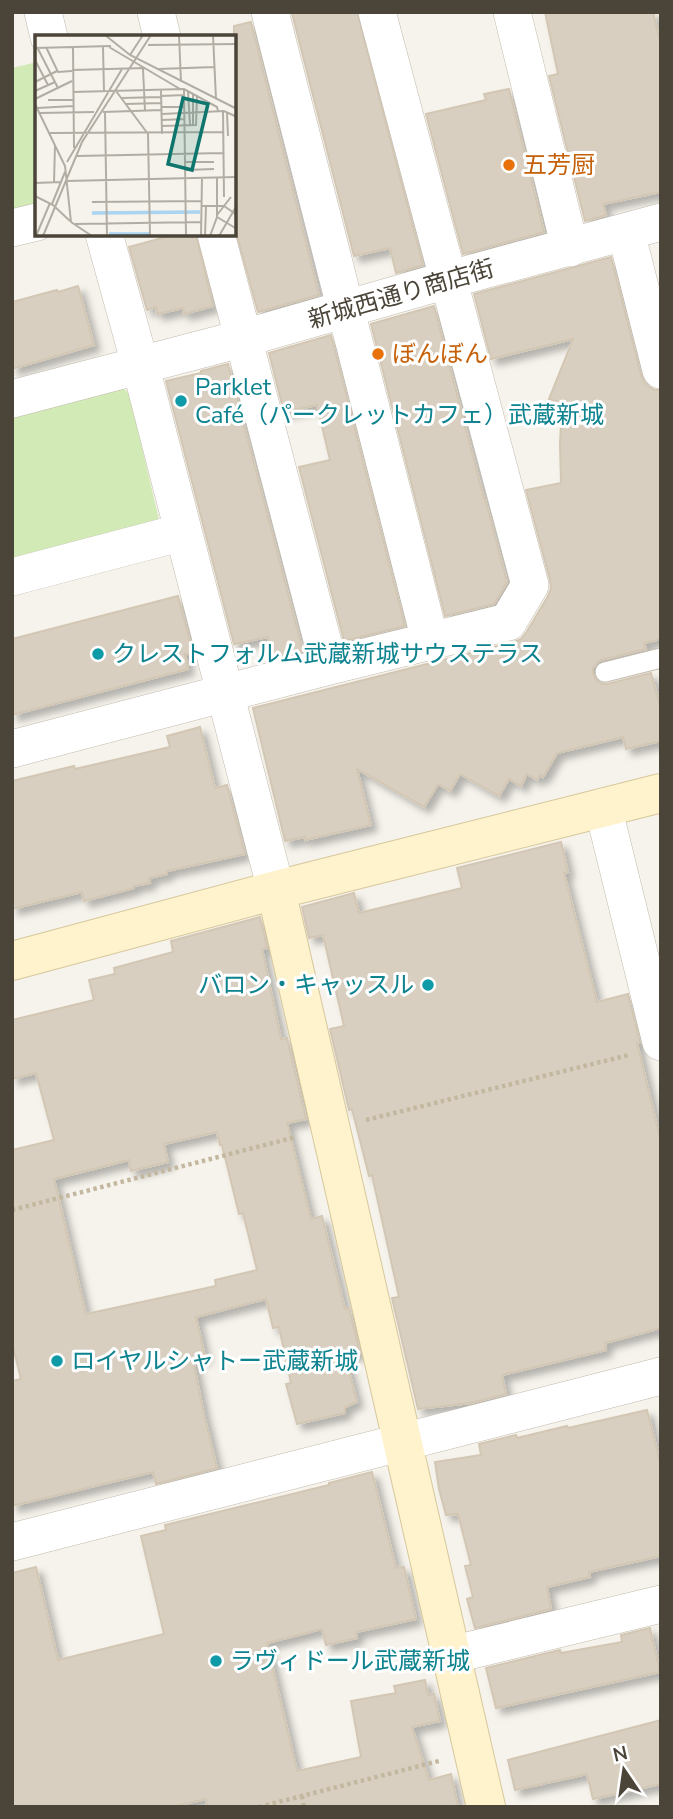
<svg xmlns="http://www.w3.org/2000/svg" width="673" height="1819" viewBox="0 0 673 1819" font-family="'Nunito Sans','Noto Sans JP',sans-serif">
  <defs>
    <filter id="shadow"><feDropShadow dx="6" dy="6" stdDeviation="3.5" flood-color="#0004"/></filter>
  </defs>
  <rect width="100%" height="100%" fill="#f6f3ec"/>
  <path fill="#d2eab5" d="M37,62V204L12,210V68Z
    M120,386L129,393L160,524L12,567V415Z"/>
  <path fill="#d8cfc1" stroke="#d3c7b4" stroke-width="2" fill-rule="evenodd" filter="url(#shadow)" d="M294,12H357L423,265L396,273L390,248L354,256L292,13Z
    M545,12H653L661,46V192L603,204L606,215L585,221L549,76L558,74Z
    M251,22L319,295L258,312L234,225V26Z
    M509,89L544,232L463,254L426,114L486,100L484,94Z
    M177,234H196L213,306L184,314L183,308L157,314L156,307L147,310L129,247Z
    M611,257L641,375L646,385L655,390H661V639L644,643L646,649L601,660L596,664L593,668V674L597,681L602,684H607L651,673L661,710V741L626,749L623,737L557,753L543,777L540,775L537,780L527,774L521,786L509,779L499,796L460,774L450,791L438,784L424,807L357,769L371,825L305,840V837L285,841L253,708L514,642L521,639L526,633L548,596L551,588L550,580L526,490L561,483L560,444L562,404L549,399L573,339L491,359L474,294Z
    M78,286L94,345L12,369V302L57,290L58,292Z
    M434,306L484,499H485L507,582L494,604L445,616L371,324Z
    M331,335L405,626L344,641L299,467L330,460L317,405L284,412L269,353Z
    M228,364L303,651L273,659L268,637L234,644L166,381L201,373V371Z
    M178,596L193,653L185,654L188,669L12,715V639Z
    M200,727L215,788L227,785L245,854L167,871V874L149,878L150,883L134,886V888L84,901L82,892L12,909V781L74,766L75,769L170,747L167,736Z
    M561,842L568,872L564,873L597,1002L628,994L640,1043H637L661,1142V1328L605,1343L606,1350L502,1375L506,1394L471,1403L418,1409L392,1298L399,1297L372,1175L369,1176L352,1109L349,1110L330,1029L344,1026L323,935L309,938L302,907L354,893L359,913L462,888L457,868Z
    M260,917L267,948L262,949L281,1039L287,1038L306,1119L287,1123L311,1219L322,1216L345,1309L349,1308L360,1353L345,1356L357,1402L345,1407V1413L297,1424L286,1384L291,1383L279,1327L273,1328L266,1299L196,1317L205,1357L193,1360L204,1415L217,1468L156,1484L153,1472L12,1506V1381L21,1379L12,1343V1150L54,1140L36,1073L12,1079V1020L94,1000L89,980L115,974L114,968L173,952L171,941ZM217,1132L220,1145H222L239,1214L243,1213L257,1270L215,1280L216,1286L86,1314L54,1179L129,1160L131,1171L168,1162L164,1144Z
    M647,1410L661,1466V1556L589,1572L590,1577L547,1587L551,1609L475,1628L467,1599L473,1597L465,1566L471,1565L458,1514L446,1515L439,1489L435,1462L481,1455L479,1444L516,1435L517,1438L567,1426L568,1428Z
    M372,1472L396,1568L404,1567L416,1619L356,1632L357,1638L326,1645L322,1629L267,1643L297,1771L361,1757L351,1701L396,1693L394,1686L425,1680L428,1695L434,1694L440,1721L412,1727L429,1780L451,1774L458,1807H207L206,1799L171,1807H12V1573L36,1567L58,1660L164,1634L141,1536L166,1530L165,1525L329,1485V1483Z
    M650,1628L660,1672L496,1708L486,1668L560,1650L561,1653L622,1642L621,1635Z
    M661,1720V1784L593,1799L587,1774L515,1790L508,1760Z"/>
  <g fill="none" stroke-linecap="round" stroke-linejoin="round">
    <g stroke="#c2bbae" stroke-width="21">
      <path id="lane" d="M605,672L661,658"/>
    </g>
    <g stroke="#c2bbae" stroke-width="38">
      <path id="street" d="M43,12L49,37
        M156,12L162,37
        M270,12L430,640
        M512,12L570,248
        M12,228L37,222
        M626,232L661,370
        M104,234L140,364L276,890
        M216,234L329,666
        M12,399L244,338L447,280L661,222
        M12,577L183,532
        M12,749L329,666L508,622L530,585L377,12
        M603,807L661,1042
        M12,1542L661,1376
        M451,1655L661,1604"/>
    </g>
    <g stroke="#d6c79b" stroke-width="40">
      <path id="secondary" d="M276,890L486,1807
        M12,961L276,890L661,793"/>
    </g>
    <path stroke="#c4b79f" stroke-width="4.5" stroke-dasharray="3.5 3.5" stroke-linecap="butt" d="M366,1120L629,1055
      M12,1210L296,1137
      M302,1796L304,1807
      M259,1807L439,1761"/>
    <use href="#lane" stroke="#fff" stroke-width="19"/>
    <use href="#street" stroke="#fff" stroke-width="37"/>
    <use href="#secondary" stroke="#fff3cd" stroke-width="38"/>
  </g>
  <g fill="#e8710a" stroke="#fff" stroke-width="2.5">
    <circle cx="509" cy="165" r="7"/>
    <circle cx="378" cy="354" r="7"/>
  </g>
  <g fill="#0f9aa8" stroke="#fff" stroke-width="2.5">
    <circle cx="181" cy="401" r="7"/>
    <circle cx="98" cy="654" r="7"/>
    <circle cx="428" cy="985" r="7"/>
    <circle cx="57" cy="1361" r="7"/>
    <circle cx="216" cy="1661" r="7"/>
  </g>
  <g text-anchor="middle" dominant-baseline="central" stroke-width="6" stroke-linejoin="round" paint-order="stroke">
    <g font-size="24" fill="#c56008" stroke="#fff" text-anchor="start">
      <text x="523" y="165">五芳厨</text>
      <text x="392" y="354">ぼんぼん</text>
    </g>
    <g font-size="24" fill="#4b4439" stroke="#fff">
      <text transform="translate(401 294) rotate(-16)">新城西通り商店街</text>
    </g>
    <g font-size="24" fill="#0d838f" stroke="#fff" text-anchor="start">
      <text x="195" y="387">Parklet<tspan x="195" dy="28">Café（パークレットカフェ）武蔵新城</tspan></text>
      <text x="112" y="654">クレストフォルム武蔵新城サウステラス</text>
      <text x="414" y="985" text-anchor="end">バロン・キャッスル</text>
      <text x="71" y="1361">ロイヤルシャトー武蔵新城</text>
      <text x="230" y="1661">ラヴィドール武蔵新城</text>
    </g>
  </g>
  <g transform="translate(35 35)">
    <rect width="201" height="201" fill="#f6f3ec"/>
    <path fill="none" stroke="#a9d4f2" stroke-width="3.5" d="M57,178L165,177M74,199H114"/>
    <path fill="none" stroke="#b2ada4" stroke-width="2" d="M70,0L95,20L202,74M144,0L146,47M178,0L181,64M113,10L202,9M2,12L23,53M11,12L23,37L37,36M38,12L39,113M68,12L69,57M74,12L145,54M0,13L76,11M95,20L108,0M0,25L13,50M108,34L110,76M123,34L180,32M37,35L110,33M0,47L22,36M126,55L127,99M149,55L151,201M0,56L20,47M81,56L113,99L115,201M38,57L149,54L182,72L183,76M153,57L155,90M158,58V90M126,61L149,60M87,63L126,62M0,64L37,46M13,65H38M0,69L30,131L36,187L57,201M91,69L126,68M126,72H150M2,73L38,71M188,76L189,162M68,77L127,75M70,77L72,201M4,78L59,77M192,78L193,101M127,79L189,76L202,82M127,85L150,84M127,91L161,90L162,60M14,98L188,97M42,121L188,118M32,127L87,34M151,127H179M151,135L179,134M31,146L202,142M0,148L26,147M19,148L20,110M0,161L18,170L35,186M57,167L167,166M17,169L30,137M167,171H189L202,180M182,180L196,162M182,182L202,194M40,189L166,187M1,201L15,168M8,201L47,107L116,0M166,201L167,143M170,201L171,171M175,201L182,182V142M184,201L202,170"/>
    <path fill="#0f766e" fill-opacity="0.15" stroke="#0f766e" stroke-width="3.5" d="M148,63L173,69L157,135L133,129Z"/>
    <rect width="201" height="201" fill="none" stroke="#4b4439" stroke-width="3.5"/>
  </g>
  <rect width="673" height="1819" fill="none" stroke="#4b4439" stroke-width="28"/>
  <g transform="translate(624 1770) rotate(347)" stroke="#ffffff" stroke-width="5" paint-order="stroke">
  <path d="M0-5L12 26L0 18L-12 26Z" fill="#4b4439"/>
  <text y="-10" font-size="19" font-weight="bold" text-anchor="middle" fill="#4b4439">N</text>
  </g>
</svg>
